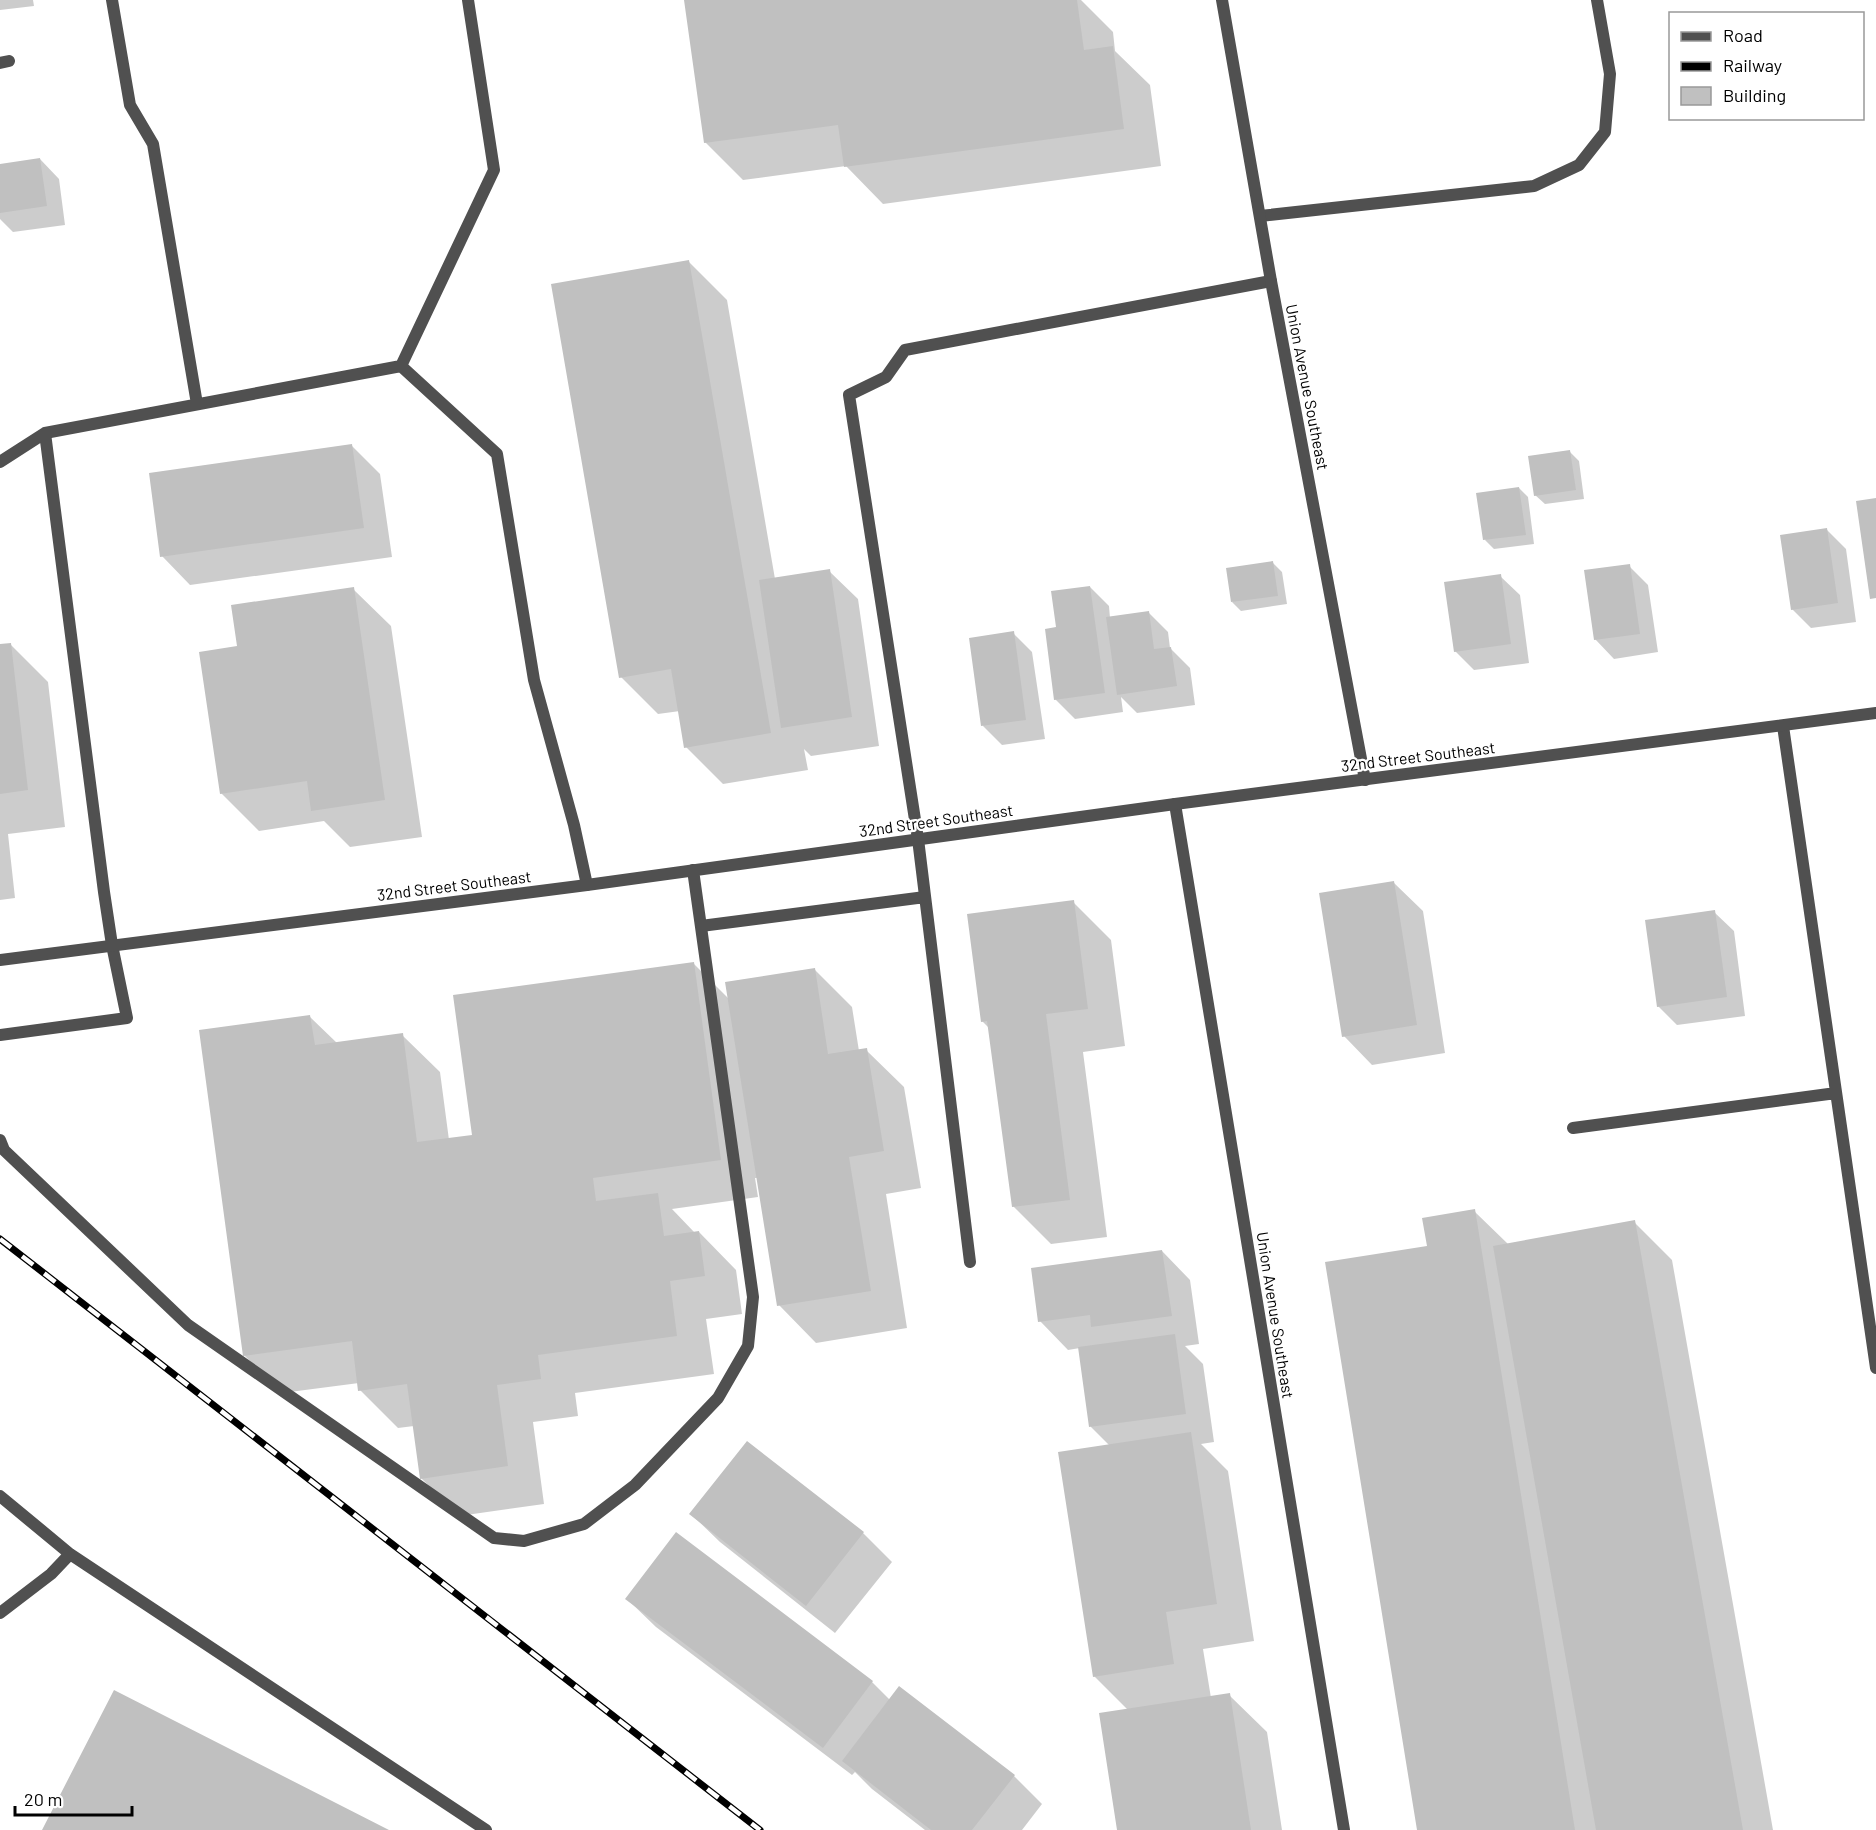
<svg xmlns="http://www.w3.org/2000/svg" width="1876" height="1830" viewBox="0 0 1876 1830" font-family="Barlow,sans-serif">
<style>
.shadow{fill:#0003}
.building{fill:#c0c0c0}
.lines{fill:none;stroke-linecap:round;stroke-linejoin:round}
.service{stroke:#505050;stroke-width:12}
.minor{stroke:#505050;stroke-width:12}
.tertiary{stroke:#505050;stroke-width:12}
.rail-casing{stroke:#000;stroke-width:7}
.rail{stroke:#fff;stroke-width:4.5;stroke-dasharray:14;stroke-linecap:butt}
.labels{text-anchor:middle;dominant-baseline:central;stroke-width:4.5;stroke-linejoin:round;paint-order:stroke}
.street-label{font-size:16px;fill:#000;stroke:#fff}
</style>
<rect width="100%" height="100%" fill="#fff"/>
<path class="shadow" d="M 0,0 L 33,0 L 34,6 L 0,10 Z
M 686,0 L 1081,0 L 1113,32 L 1115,51 L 1150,85 L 1161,166 L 883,204 L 846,166 L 743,180 L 705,142 Z
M 40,159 L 59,179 L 65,225 L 13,232 L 0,219 L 0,165 Z
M 689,262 L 727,300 L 775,579 L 829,571 L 858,599 L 879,746 L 811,756 L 804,749 L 808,770 L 723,784 L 686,747 L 680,711 L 658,714 L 621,677 Z
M 352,446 L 380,474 L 392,557 L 190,585 L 162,556 Z
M 1570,452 L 1579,461 L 1584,499 L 1545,504 L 1535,495 Z
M 1519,488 L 1528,497 L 1534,544 L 1494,549 L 1485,540 Z
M 1827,530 L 1846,549 L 1856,622 L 1811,628 L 1792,609 Z
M 1273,563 L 1282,572 L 1287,604 L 1241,611 L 1232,602 Z
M 1629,566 L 1648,585 L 1658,652 L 1614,659 L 1595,639 Z
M 1500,576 L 1520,595 L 1529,663 L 1474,670 L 1455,651 Z
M 1090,587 L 1109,606 L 1110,618 L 1149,613 L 1168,632 L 1170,648 L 1190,668 L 1195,705 L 1137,713 L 1121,697 L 1123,712 L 1075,719 L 1055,699 L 1058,629 Z
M 353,589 L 391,626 L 422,837 L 350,847 L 324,821 L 259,831 L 221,793 L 239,648 Z
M 1013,633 L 1032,652 L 1045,739 L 1002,745 L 983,726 Z
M 10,644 L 48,682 L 65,827 L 8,834 L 15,898 L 0,900 L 0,645 Z
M 1394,883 L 1423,911 L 1445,1053 L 1372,1065 L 1344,1036 Z
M 1073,902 L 1111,940 L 1125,1046 L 1083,1052 L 1107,1237 L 1051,1244 L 1013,1206 L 990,1029 L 982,1021 Z
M 1714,912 L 1734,931 L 1745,1016 L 1677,1025 L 1658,1006 Z
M 694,964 L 729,999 L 814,969 L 852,1007 L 859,1051 L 866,1050 L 904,1087 L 921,1188 L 886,1194 L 907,1328 L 816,1343 L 779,1305 L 758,1178 L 755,1178 L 758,1197 L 672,1209 L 695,1233 L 699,1232 L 736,1270 L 742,1314 L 706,1319 L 714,1374 L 575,1393 L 578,1416 L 533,1422 L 544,1504 L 459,1516 L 421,1478 L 414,1426 L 398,1428 L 360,1390 L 359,1383 L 282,1393 L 244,1355 L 310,1017 L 337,1043 L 402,1035 L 440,1072 L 449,1140 L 474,1137 Z
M 1474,1211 L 1508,1244 L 1634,1222 L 1672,1260 L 1773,1830 L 1418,1830 L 1429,1247 Z
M 1162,1251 L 1190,1280 L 1199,1344 L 1185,1346 L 1203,1364 L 1214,1442 L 1201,1444 L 1228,1471 L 1254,1641 L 1203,1649 L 1211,1698 L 1229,1695 L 1267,1732 L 1282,1830 L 1119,1830 L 1128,1710 L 1094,1676 L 1110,1446 L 1091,1427 L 1080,1348 L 1068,1350 L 1040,1321 Z
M 747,1443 L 863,1533 L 892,1562 L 835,1633 L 720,1542 L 691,1514 Z
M 627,1599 L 872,1682 L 890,1700 L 1014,1776 L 1042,1804 L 1022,1830 L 925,1830 L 872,1789 L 855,1772 L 852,1775 L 656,1627 Z"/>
<path class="building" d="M 684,0 L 1077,0 L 1084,50 L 1113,46 L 1124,129 L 844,167 L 838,125 L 704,143 Z
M 40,158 L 47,206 L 0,213 L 0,164 Z
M 689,260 L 771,733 L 684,748 L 671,669 L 619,678 L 551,284 Z
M 352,444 L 364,528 L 160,557 L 149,473 Z
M 1570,450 L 1576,490 L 1534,496 L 1528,456 Z
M 1519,487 L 1526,535 L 1483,540 L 1476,493 Z
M 1876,498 L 1876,598 L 1870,599 L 1856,501 Z
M 1827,528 L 1838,603 L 1791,610 L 1780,535 Z
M 1273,561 L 1278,596 L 1231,602 L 1226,568 Z
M 1630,564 L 1640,634 L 1594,640 L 1584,570 Z
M 830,569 L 852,717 L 781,728 L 759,580 Z
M 1501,574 L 1511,644 L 1454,652 L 1444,582 Z
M 1090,586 L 1105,693 L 1054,700 L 1045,629 L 1056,627 L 1051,591 Z
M 354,587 L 385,800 L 311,811 L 307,781 L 220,794 L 199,652 L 237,646 L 231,605 Z
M 1149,611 L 1154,649 L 1171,647 L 1177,686 L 1117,695 L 1106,617 Z
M 1014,631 L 1026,720 L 981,726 L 969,638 Z
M 11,643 L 28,790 L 0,794 L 0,644 Z
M 1394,881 L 1417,1025 L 1342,1037 L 1319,893 Z
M 1074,900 L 1088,1009 L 1046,1014 L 1070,1200 L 1012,1207 L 987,1021 L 981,1022 L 967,914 Z
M 1715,910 L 1727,997 L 1657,1007 L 1645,920 Z
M 694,962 L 721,1160 L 593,1178 L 596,1201 L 658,1193 L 664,1236 L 699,1231 L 705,1276 L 670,1281 L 677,1336 L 538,1355 L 541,1379 L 497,1385 L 508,1466 L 420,1479 L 407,1384 L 358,1391 L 352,1341 L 243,1356 L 199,1030 L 310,1015 L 315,1045 L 403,1033 L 417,1142 L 472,1135 L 453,995 Z
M 815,968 L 828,1054 L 867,1048 L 884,1151 L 849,1157 L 871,1291 L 777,1306 L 725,982 Z
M 1475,1209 L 1575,1830 L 1417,1830 L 1325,1262 L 1427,1246 L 1422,1218 Z
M 1635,1220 L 1743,1830 L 1596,1830 L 1493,1246 Z
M 1162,1250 L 1172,1316 L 1091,1327 L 1090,1315 L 1038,1322 L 1031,1268 Z
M 1175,1334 L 1186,1414 L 1089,1427 L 1078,1347 Z
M 1191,1432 L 1217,1604 L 1166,1612 L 1174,1664 L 1093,1677 L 1058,1452 Z
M 747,1441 L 864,1532 L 806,1606 L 689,1514 Z
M 676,1532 L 873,1681 L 823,1748 L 625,1599 Z
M 899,1686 L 1015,1775 L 972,1830 L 931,1830 L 842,1761 Z
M 114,1690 L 389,1830 L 42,1830 Z
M 1230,1693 L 1251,1830 L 1117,1830 L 1099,1713 Z"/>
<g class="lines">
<path class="service" d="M 112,0 L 130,105 L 153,144 L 197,404
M 1260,216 L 1534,186 L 1579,165 L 1605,132 L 1610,74 L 1597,0
M 401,366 L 494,170 L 468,0
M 0,462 L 45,433 L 401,366 L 497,454 L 534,680 L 574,825 L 587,885
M 1783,726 L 1876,1368
M 701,926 L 925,897
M 0,1035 L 127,1018 L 112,945 L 104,892 L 45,433
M 1573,1128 L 1836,1093
M 0,1140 L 4,1150 L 188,1325 L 494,1538 L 524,1541 L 584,1524 L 635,1485 L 718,1398 L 748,1346 L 753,1297 L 693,870
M 970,1262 L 918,839 L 849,395 L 886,377 L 905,350 L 1271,281
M 0,1496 L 70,1554 L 486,1830
M 0,1613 L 51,1574 L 70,1554"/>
<path class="minor" d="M 1222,0 L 1271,281 L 1365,780
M 0,63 L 9,61
M 1175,804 L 1344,1830"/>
<path class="tertiary" d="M 0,960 L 587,885 L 1175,804 L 1876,713"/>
<defs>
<path id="rail" d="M 0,1239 L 760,1830"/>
</defs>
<use href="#rail" class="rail-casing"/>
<use href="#rail" class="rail"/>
</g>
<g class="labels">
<g class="street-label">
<text transform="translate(1308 387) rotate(79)">Union Avenue Southeast</text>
<text transform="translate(1418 756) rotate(-7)">32nd Street Southeast</text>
<text transform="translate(936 820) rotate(-8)">32nd Street Southeast</text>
<text transform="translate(454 885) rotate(-7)">32nd Street Southeast</text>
<text transform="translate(1276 1315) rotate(81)">Union Avenue Southeast</text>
</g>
</g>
<rect x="1669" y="12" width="195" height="108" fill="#ffffff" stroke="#999999" stroke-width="1.5"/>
<rect x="1681" y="32" width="30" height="9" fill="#505050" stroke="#999999" stroke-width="1.5"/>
<text x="1723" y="42" font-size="18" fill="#000000">Road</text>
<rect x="1681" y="62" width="30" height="9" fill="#000000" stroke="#999999" stroke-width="1.5"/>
<text x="1723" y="72" font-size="18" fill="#000000">Railway</text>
<rect x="1681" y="87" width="30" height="18" fill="#c0c0c0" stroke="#999999" stroke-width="1.5"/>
<text x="1723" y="102" font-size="18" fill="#000000">Building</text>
<path d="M15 1806v9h117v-9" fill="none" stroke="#000000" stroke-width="3"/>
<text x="24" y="1806" font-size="18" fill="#000000" stroke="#ffffff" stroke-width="4.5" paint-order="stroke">20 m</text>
</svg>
